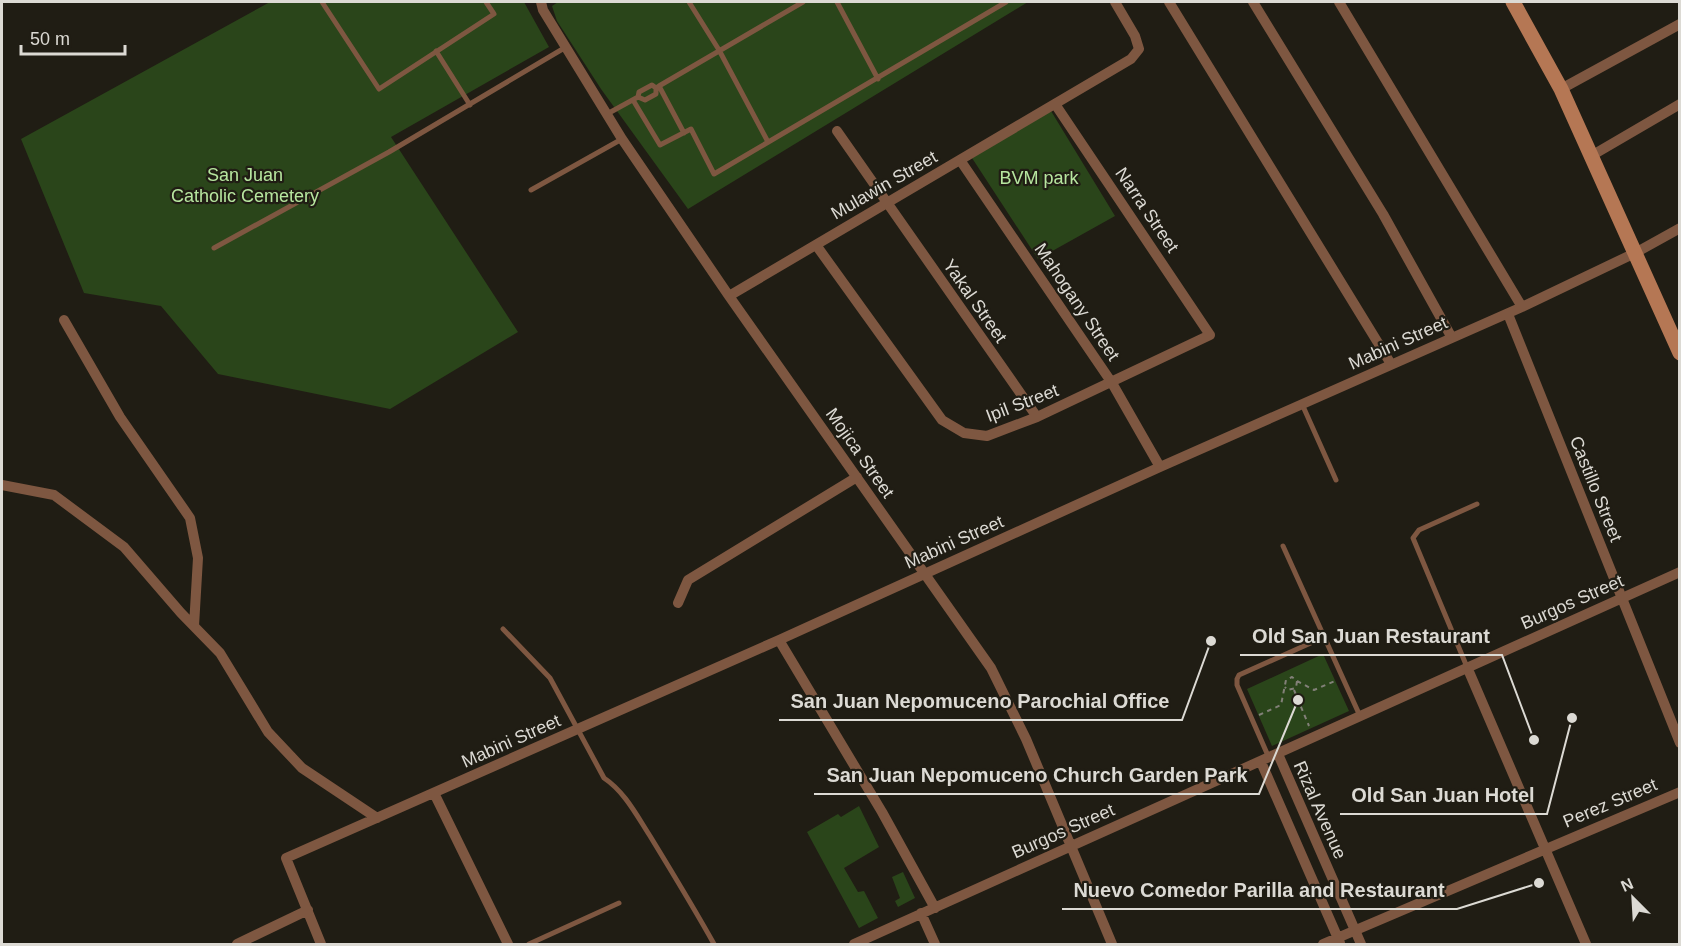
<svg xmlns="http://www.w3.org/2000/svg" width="1681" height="946" viewBox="0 0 1681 946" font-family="Helvetica,sans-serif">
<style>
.green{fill:#2a451a}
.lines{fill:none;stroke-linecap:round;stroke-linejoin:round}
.path{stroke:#828078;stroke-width:2;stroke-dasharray:4.5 4.5;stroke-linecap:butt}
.lane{stroke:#7e5741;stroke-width:5}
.street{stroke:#7e5741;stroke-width:10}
.secondary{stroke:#b57754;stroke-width:15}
.labels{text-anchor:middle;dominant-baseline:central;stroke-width:4.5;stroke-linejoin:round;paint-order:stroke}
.park-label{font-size:18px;fill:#b7e69f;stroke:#201d14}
.street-label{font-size:18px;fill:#dcdad4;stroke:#201d14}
.leader{fill:none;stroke:#dcdad4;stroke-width:2}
.callout-dot{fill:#dcdad4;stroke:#201d14;stroke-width:2}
.callout-label{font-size:20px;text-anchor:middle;font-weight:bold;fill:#dcdad4;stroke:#201d14;stroke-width:4.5;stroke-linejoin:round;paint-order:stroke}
</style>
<rect width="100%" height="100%" fill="#201d14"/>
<path class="green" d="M 270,2 L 524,2 L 549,47 L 391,137 L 518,332 L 390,409 L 218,374 L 161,306 L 84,293 L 21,139 Z
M 558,2 L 1028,2 L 688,209 L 601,89 L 557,21 L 552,6 Z
M 1051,111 L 1115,216 L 1038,259 L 972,158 Z
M 1323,654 L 1349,711 L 1272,746 L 1247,689 Z
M 859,806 L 879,847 L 844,868 L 858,892 L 864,891 L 878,918 L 859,928 L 807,832 L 838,814 L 841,817 Z
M 903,872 L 915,898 L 898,907 L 895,901 L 900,898 L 892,877 Z"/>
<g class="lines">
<path class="path" d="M 1297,681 L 1314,690 L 1335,681
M 1294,690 L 1309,726
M 1259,715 L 1281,705 L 1286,680 L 1292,677 L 1297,681 L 1296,688 L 1287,690 L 1285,687"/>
<path class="lane" d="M 322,2 L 379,89 L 494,14 L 486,2
M 689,2 L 719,50 L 768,142
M 837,2 L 878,79
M 436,51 L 470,105
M 659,86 L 684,133
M 638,97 L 645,100 L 656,94 L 656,88 L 659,86 L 803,2
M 633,100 L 660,145 L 691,129 L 714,174 L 1006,2
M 607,114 L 638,97 L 639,92 L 652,85 L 656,88
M 531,190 L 622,139
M 214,248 L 389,152 L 566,47
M 1302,404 L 1336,480
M 1283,546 L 1360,716
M 503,629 L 550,678 L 604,778 C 625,792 637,816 650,836 C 672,872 694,908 714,944
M 1467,667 L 1413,538 L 1419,530 L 1477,504
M 1269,758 L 1237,685 L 1237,679 L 1239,675 L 1324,637
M 529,944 L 619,903"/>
<path class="street" d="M 541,2 L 543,10 L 622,139 L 729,296 L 991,668 L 1026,739 L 1112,944
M 1169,2 L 1391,364
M 1253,2 L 1383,214 L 1452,338
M 1339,2 L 1522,307
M 1561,89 L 1680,24
M 837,131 L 1037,417
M 1591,156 L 1680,104
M 960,160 L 1112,383 L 1160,467
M 816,245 L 942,420 L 964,433 L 987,436 L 1037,417 L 1210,335 L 1055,104
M 729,296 L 1131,59 L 1139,49 L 1135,36 L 1115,2
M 1508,314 L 1680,743
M 64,320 L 120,417 L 190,518 L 198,558 L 194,626
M 2,485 L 54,495 L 124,547 L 181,613 L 220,653 L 268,732 L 302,768 L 377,818
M 678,603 L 688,580 L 857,477
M 779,640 L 882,812 L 935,908
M 1467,667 L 1586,944
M 1278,754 L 1361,944
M 1261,762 L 1340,943
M 434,793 L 508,944
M 921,913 L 935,944
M 237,944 L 308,910
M 321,944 L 286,858 L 779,640 L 1160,467 L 1522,307 L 1635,253 L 1680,228
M 854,944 L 1680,572
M 1323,944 L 1680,792"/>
<path class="secondary" d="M 1513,2 L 1561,89 L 1680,353"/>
</g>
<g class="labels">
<g class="park-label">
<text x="245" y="175">San Juan<tspan x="245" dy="21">Catholic Cemetery</tspan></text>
<text x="1039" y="178">BVM park</text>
</g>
<g class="street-label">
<text transform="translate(884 185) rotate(-30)">Mulawin Street</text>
<text transform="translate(1147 210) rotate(56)">Narra Street</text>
<text transform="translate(975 301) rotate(55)">Yakal Street</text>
<text transform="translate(1077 302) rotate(56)">Mahogany Street</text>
<text transform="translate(1398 343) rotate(-24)">Mabini Street</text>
<text transform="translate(1022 403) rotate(-21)">Ipil Street</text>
<text transform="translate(860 453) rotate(55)">Mojica Street</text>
<text transform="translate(1596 489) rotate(68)">Castillo Street</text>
<text transform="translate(954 542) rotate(-24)">Mabini Street</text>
<text transform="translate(1572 602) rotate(-24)">Burgos Street</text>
<text transform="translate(511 741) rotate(-24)">Mabini Street</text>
<text transform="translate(1610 803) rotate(-23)">Perez Street</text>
<text transform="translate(1320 810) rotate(66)">Rizal Avenue</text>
<text transform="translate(1063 831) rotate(-24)">Burgos Street</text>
</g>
</g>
<path class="leader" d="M1534 740L1502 655H1240M1211 641L1182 720H779M1298 700L1259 794H814M1572 718L1547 814H1340M1539 883L1457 909H1062"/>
<g class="callout-dot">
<circle cx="1534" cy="740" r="6"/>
<circle cx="1211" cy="641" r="6"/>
<circle cx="1298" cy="700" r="6"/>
<circle cx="1572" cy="718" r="6"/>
<circle cx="1539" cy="883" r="6"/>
</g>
<g class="callout-label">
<text x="1371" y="643">Old San Juan Restaurant</text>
<text x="980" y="708">San Juan Nepomuceno Parochial Office</text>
<text x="1037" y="782">San Juan Nepomuceno Church Garden Park</text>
<text x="1443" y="802">Old San Juan Hotel</text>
<text x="1259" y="897">Nuevo Comedor Parilla and Restaurant</text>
</g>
<rect width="1681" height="946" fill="none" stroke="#dcdad4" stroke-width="6"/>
<g transform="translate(1633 898) rotate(336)" stroke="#201d14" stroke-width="4.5" paint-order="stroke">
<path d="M0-4.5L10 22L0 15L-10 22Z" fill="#dcdad4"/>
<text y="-9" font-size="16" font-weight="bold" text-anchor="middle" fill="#dcdad4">N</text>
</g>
<path d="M21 45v9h104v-9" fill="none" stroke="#dcdad4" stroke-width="3"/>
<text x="30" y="45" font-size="18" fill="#dcdad4" stroke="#201d14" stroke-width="4.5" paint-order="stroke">50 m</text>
</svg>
